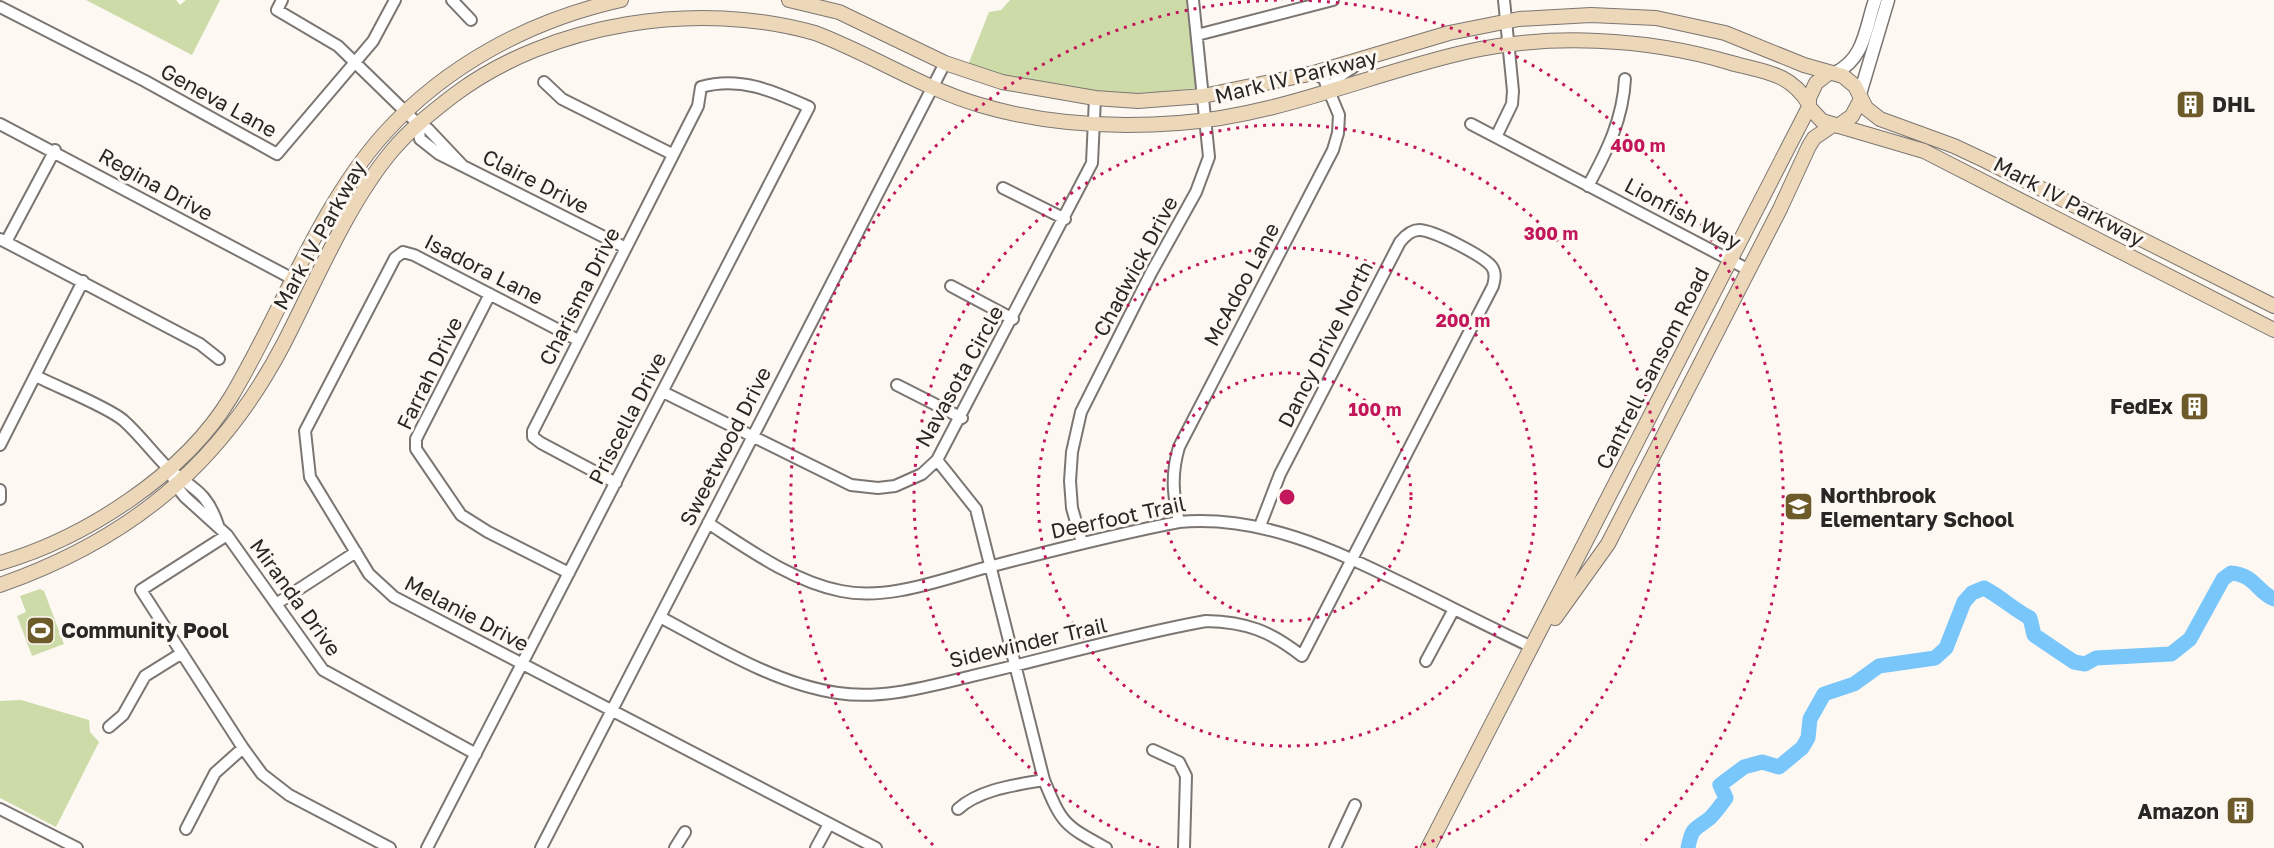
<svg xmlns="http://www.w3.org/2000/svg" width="2274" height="848" viewBox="0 0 2274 848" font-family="'Golos Text',sans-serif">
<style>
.green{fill:#cddba8}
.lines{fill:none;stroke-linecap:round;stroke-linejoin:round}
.river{stroke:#78c6fa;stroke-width:15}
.minor-casing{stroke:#7c7672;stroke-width:14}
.tertiary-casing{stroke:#7c7672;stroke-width:15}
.secondary-casing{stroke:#7c7672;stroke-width:16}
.minor{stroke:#fff;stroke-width:10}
.tertiary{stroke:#fff;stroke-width:12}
.secondary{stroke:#ecd7b9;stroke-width:14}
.ring{fill:none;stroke:#c2185b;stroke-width:3;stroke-dasharray:3 6}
.labels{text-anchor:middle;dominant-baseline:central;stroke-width:6;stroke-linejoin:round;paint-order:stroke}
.street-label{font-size:21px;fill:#292725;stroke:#fef8f3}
.poi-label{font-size:21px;font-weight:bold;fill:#292725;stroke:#fef8f3;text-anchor:start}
.centre{fill:#c2185b;stroke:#fef8f3;stroke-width:3}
.ring-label{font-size:18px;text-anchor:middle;font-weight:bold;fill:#c2185b;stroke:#fef8f3;stroke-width:6;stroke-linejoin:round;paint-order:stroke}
</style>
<rect width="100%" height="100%" fill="#fef8f3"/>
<path class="green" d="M 86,0 L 176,0 L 180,5 L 186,0 L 220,0 L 192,55 Z
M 1010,0 L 1186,0 L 1196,88 C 1176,90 1156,93 1136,93 C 1079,95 1022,81 968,65 L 989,12 L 1001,10 Z
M 40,589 L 44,591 L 64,644 L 32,656 L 17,616 L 26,612 L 20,596 Z
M 21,700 L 89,720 L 90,732 L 99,742 L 56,827 L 0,798 L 0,701 Z"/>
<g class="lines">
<path class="river" d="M 1688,848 C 1692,826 1695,830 1710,818 C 1716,812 1721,805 1726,798 L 1720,785 L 1744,767 L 1762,762 L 1779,767 L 1802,748 L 1808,738 L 1810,719 L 1824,694 L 1854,684 L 1879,666 L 1935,658 L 1946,648 L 1964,602 L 1972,593 L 1984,588 C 2001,597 2013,609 2030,618 L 2034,635 L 2074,662 L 2085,664 L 2096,658 L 2171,654 L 2190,639 L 2223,579 L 2231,573 C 2255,575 2256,591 2274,599"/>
<defs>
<path id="minor" d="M 282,0 L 277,10 L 338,46 L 418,124 L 428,129 L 463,166
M 452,0 L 471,20
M 0,7 L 145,81 L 277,154 L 373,41 L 395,0
M 1197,35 L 1333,0
M 544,82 L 562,99 L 672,154
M 1327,91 L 1339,77 L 1362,61
M 0,124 L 293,279
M 418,124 L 420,139 L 439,154 L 624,247
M 1471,124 L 1749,270
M 1496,137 L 1512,104 L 1513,91 L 1504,0
M 1588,186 C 1607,151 1623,119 1625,79
M 1003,188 L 1065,219
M 0,239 L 200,344 L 219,359
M 6,242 L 55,150
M 951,286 L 1013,319
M 490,294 L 420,431 L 416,439 L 416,449 L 461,515 L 488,532 L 569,573
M 578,340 L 414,255 L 403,252 L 395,258 L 305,431 L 310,477 L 369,574 L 394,597 L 876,848
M 36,376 C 57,387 106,406 123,420 C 139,434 152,452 167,467 C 191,489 206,489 218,525
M 897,385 L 962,418
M 663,392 L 851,485 L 878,488 L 895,486 L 922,474 L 937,460 L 1092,163 L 1095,98
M 0,445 L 83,281
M 937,460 L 976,509 L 1044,780 C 1062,824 1064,825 1106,848
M 169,468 L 176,486 L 185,497 L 227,535 L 323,670 L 476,754
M 0,490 L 0,499
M 1179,522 C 1173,495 1171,474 1179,447 L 1333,150 L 1338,133 L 1339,115 L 1324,79 L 1314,73
M 708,523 C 748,549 792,581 841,591 C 888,601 943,579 988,567 C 1051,551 1115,534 1179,522 C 1261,515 1332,549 1404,584 C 1447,605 1489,627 1532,647
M 227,535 L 141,590 L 243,748 L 262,774 L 289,795 L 390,848
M 1082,543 L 1072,508 L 1070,481 L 1072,452 L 1081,412 L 1151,273 L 1196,192 L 1209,157 L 1193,0
M 276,604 L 356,552
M 660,617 C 715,646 775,684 838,693 C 882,700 930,686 972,676 C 1050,658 1128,635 1206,621 C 1247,622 1270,631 1302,656 L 1493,286 C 1495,279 1496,273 1492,267 C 1484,256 1433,230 1419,230 C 1411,230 1405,236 1400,242 L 1280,474 L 1260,526
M 1426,661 L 1454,609
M 109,727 L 123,715 L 145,676 L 182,653
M 1153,750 L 1179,762 L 1186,776 L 1184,848
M 0,809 L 77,848
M 958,809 C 980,789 1016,785 1044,780
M 186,829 L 215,773 L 243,748
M 427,848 L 809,107 C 773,91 740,76 701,87 L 698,106 L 533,431 L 533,437 L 541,443 L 616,483
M 541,848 L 945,63
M 675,848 L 685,832
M 816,848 L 829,824
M 1335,848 L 1355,805"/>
<path id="tertiary" d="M 1835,73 C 1865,58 1865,29 1875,0
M 1860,94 L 1888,0"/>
<path id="secondary" d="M 789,0 L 839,12 L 945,63 L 1002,82 L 1095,98 L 1138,101 L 1203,96 L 1314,73 L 1449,33 L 1519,19 L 1591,15 L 1656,18 L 1725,33 L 1804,65 L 1843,76 L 1855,86 L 1866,108 L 1880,119 L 1954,146 L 1986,161 L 2274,306
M 1829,73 L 1816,83 L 1809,98 L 1809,107 L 1822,121 L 1924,151 L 2274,330
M 1838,126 L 1852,116 L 1861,99
M 0,563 C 85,538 184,475 231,397 C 282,312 317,209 384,134 C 446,65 531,20 621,0
M 0,585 C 128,540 219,467 283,345 C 315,283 347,205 391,152 C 409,130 432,112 454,95 C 551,22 699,0 815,33 C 871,54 922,88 980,105 C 1043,124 1113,128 1179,123 C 1278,116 1369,74 1466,52 C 1549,33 1646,38 1728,62 C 1762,72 1789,71 1809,104
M 1555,618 L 1608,544 L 1780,209 L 1809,146 L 1814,138 L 1833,125
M 1428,848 L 1809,107"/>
</defs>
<use href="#minor" class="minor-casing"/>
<use href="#tertiary" class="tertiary-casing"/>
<use href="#secondary" class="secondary-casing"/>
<use href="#minor" class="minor"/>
<use href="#tertiary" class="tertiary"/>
<use href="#secondary" class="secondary"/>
</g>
<g class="ring">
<circle cx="1287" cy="497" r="124"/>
<circle cx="1287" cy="497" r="249"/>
<path d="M1159 848A373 373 0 1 1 1415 848"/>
<path d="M933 845A497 497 0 0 1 1283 0M1291 0A497 497 0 0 1 1641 845"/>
</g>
<defs>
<symbol id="building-square" viewBox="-11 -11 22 22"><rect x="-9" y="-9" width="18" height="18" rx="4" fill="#6e5b2a" stroke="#fef8f3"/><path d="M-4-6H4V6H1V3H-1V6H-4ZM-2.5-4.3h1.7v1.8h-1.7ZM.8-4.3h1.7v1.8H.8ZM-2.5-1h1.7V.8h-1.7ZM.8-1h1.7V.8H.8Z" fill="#fff"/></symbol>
<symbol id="school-square" viewBox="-11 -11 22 22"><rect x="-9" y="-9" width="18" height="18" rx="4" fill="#6e5b2a" stroke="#fef8f3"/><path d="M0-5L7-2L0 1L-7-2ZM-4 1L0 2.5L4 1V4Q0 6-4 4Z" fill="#fff"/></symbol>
<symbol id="stadium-square" viewBox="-11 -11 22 22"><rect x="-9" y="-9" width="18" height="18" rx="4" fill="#6e5b2a" stroke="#fef8f3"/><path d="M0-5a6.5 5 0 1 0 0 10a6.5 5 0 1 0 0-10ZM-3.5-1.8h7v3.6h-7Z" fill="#fff"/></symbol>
</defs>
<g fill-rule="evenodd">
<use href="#building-square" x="2174" y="88" width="33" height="33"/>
<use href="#building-square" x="2178" y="390" width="33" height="33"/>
<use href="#school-square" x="1782" y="490" width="33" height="33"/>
<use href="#stadium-square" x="24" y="614" width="33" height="33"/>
<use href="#building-square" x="2224" y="794" width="33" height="33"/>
</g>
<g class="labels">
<g class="street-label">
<text transform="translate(1296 76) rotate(-14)">Mark IV Parkway</text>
<text transform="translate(219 100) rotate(29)">Geneva Lane</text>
<text transform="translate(536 181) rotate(27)">Claire Drive</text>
<text transform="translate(156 184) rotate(29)">Regina Drive</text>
<text transform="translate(2069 201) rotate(28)">Mark IV Parkway</text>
<text transform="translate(1683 213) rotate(28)">Lionfish Way</text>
<text transform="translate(319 235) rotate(-61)">Mark IV Parkway</text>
<text transform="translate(1135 266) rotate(-62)">Chadwick Drive</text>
<text transform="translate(484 269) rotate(27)">Isadora Lane</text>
<text transform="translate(1241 284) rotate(-62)">McAdoo Lane</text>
<text transform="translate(579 296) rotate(-63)">Charisma Drive</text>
<text transform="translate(1325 344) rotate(-63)">Dancy Drive North</text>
<text transform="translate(1652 368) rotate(-63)">Cantrell Sansom Road</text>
<text transform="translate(429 373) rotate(-64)">Farrah Drive</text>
<text transform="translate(959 376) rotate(-61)">Navasota Circle</text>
<text transform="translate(627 418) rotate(-63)">Priscella Drive</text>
<text transform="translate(725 446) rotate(-63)">Sweetwood Drive</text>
<text transform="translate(1118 517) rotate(-12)">Deerfoot Trail</text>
<text transform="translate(296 597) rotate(54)">Miranda Drive</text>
<text transform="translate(467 613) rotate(28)">Melanie Drive</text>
<text transform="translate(1028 642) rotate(-13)">Sidewinder Trail</text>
</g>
<g class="poi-label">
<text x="2212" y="104">DHL</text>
<text x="2173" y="406" text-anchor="end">FedEx</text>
<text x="1820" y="495">Northbrook<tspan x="1820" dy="24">Elementary School</tspan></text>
<text x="61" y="630">Community Pool</text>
<text x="2219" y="811" text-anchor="end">Amazon</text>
</g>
</g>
<circle cx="1287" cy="497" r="9" class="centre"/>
<g class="ring-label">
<text x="1638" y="152">400 m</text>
<text x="1551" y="240">300 m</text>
<text x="1463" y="327">200 m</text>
<text x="1375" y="416">100 m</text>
</g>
</svg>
